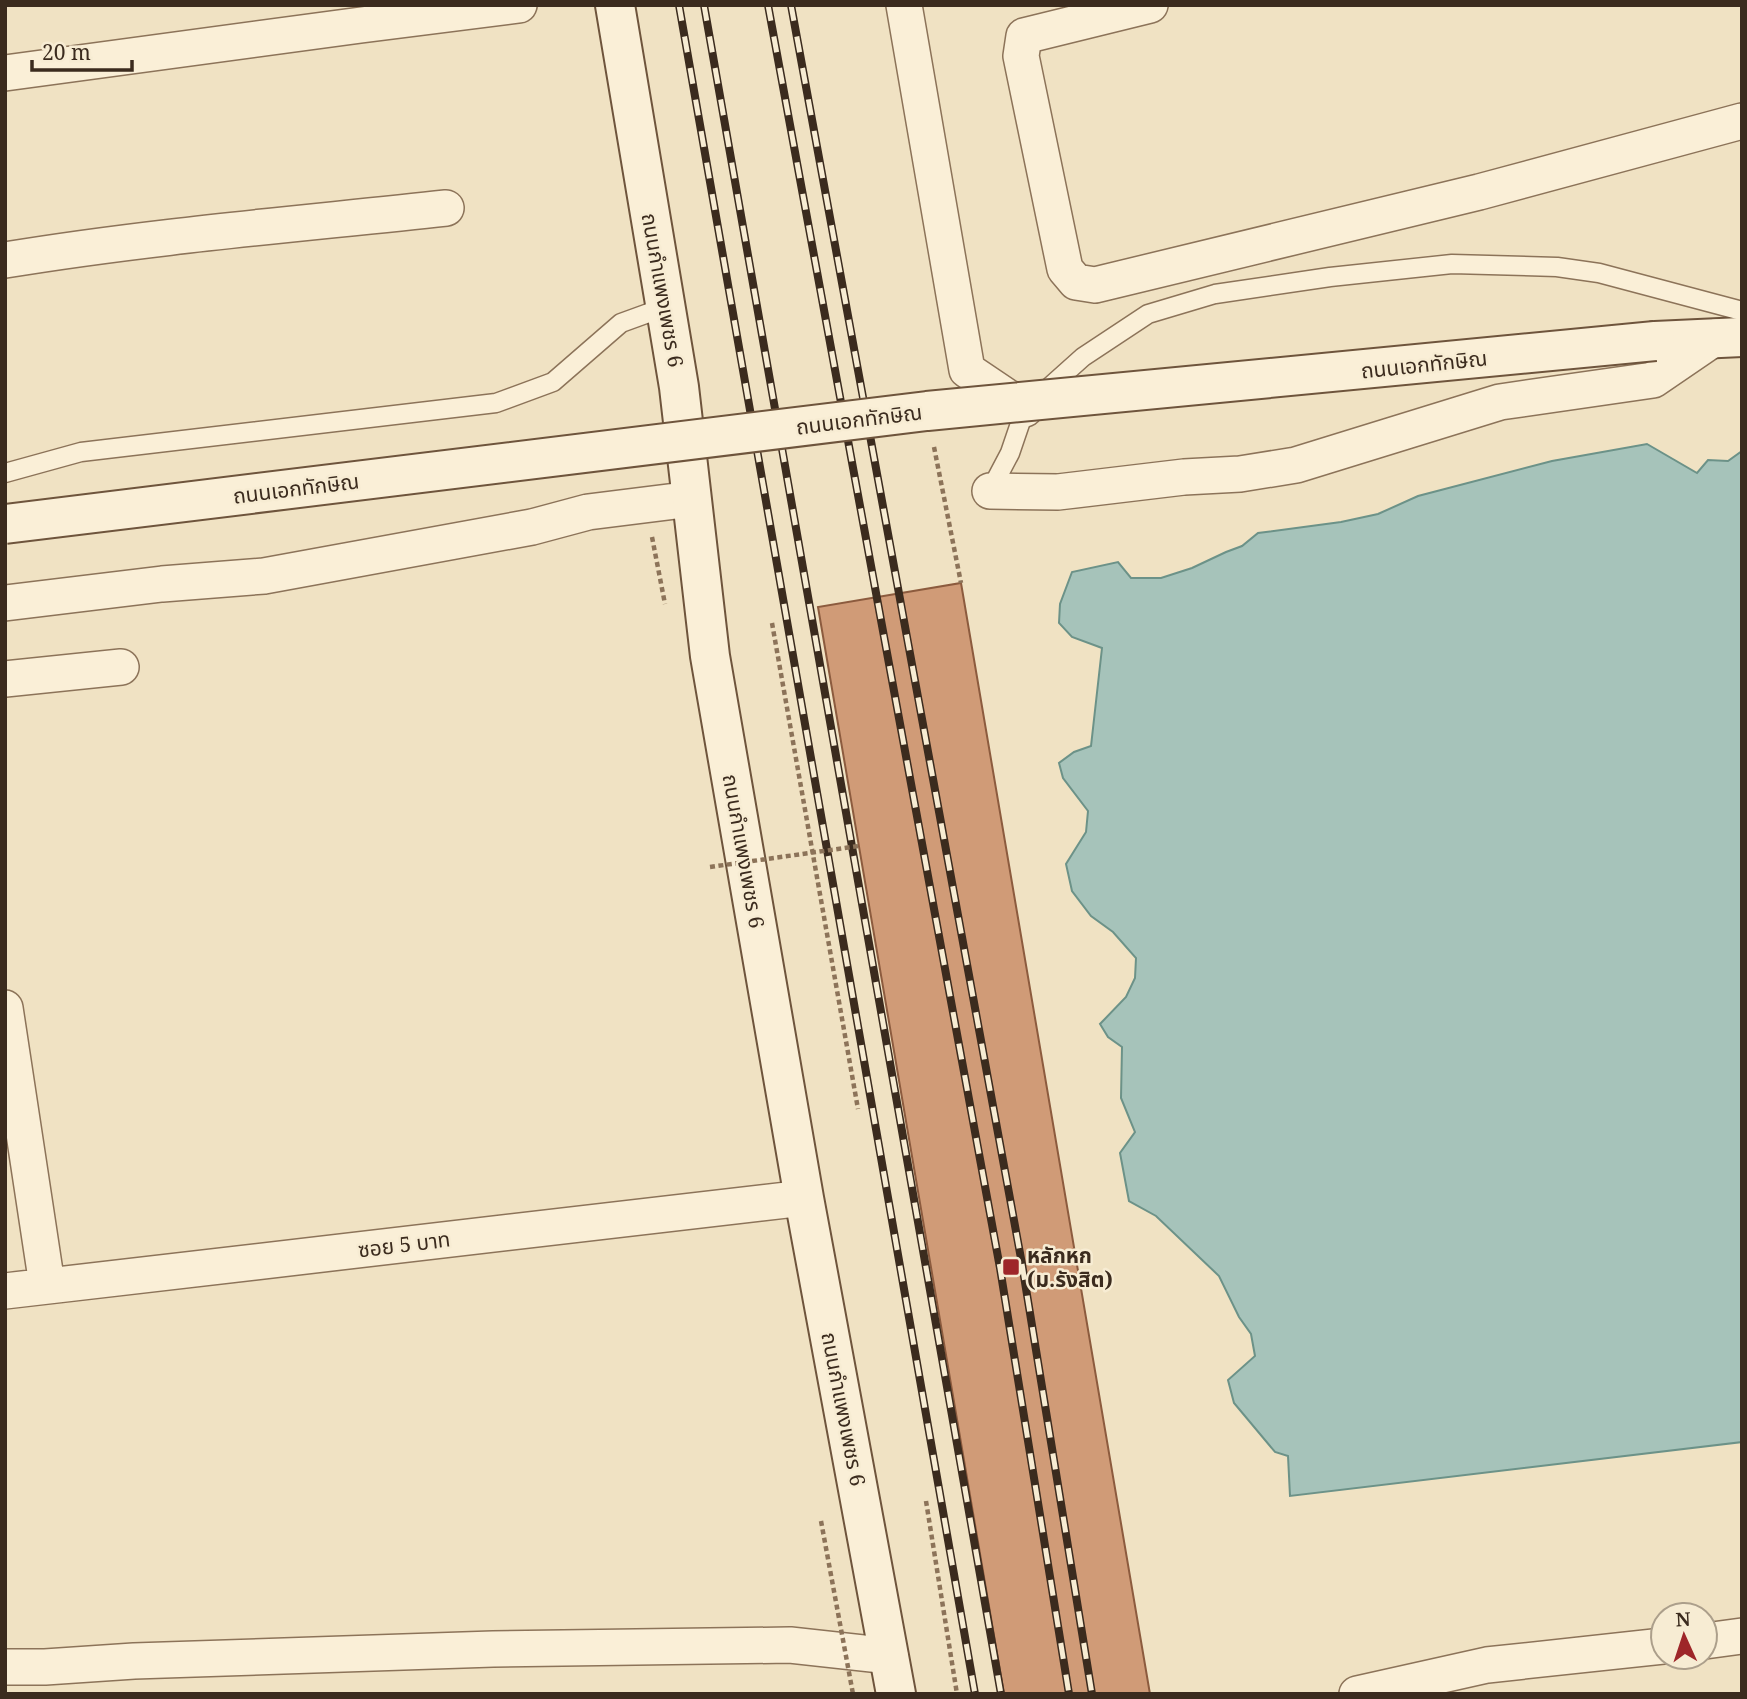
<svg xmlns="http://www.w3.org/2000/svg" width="1747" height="1699" viewBox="0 0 1747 1699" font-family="'Noto Serif','Noto Sans Thai',serif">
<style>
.water{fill:#a6c3ba;stroke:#6c9288;stroke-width:2}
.building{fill:#d09b77;stroke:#8c5b3e;stroke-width:2}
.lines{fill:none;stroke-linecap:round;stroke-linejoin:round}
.lane-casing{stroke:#8c7359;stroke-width:21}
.street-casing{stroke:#8c7359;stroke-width:38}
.secondary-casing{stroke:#6e543c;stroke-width:42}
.path{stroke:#8c7359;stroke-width:4.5;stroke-dasharray:5 3.5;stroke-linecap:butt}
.lane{stroke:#faefd7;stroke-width:18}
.street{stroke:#faefd7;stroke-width:35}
.secondary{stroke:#faefd7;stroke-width:38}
.rail-casing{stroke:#3b2b1e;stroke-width:8}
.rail{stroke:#f7ecd3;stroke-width:5;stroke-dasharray:16;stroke-linecap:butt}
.secondary-bridge-casing{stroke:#6e543c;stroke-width:42;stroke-linecap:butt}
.path-bridge{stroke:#8c7359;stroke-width:4.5;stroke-dasharray:5 3.5;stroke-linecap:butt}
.secondary-bridge{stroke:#faefd7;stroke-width:38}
.poi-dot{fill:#9e2629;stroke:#f7ecd3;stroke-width:2.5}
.labels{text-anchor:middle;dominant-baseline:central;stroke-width:5;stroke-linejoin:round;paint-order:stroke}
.street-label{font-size:21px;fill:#3b2b1e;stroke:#f7ecd3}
.poi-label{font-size:21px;font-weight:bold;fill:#3b2b1e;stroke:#f7ecd3;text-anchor:start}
</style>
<rect width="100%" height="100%" fill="#f0e2c3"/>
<path class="water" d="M 1647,444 L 1697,473 L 1708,460 L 1728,461 L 1742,451 L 1742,1442 L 1290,1496 L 1288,1456 L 1275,1452 L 1234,1403 L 1228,1380 L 1255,1356 L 1251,1334 L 1239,1317 L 1219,1276 L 1156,1216 L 1129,1201 L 1120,1153 L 1135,1132 L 1121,1098 L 1122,1047 L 1108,1037 L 1100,1024 L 1126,997 L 1135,978 L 1136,958 L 1113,932 L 1091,916 L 1072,891 L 1066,864 L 1086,832 L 1088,811 L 1063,778 L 1059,763 L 1074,752 L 1091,746 L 1102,648 L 1072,637 L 1059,623 L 1060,604 L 1072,572 L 1118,562 L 1131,578 L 1161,578 L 1192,568 L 1226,552 L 1242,546 L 1258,533 L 1341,522 L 1378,514 L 1418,496 L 1552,461 Z"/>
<path class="building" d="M 961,583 L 1150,1694 L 1004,1694 L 818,607 Z"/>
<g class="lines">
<defs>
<path id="lane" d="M 5,473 L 81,452 L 496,403 L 553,382 L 621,323 L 665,307
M 990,491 L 1010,453 L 1025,409 L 1083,357 L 1148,314 L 1215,294 L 1330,277 L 1452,264 L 1557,267 L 1599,273 L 1742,311"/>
<path id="street" d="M 904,5 L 967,370 L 1025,409
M 1150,5 L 1024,36 L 1021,56 L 1065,269 L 1076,282 L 1095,285 L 1479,192 L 1742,121
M 5,73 L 361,25 L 519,5
M 5,260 C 151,236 299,224 446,208
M 990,491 L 1058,492 L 1184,477 L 1240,474 L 1296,465 L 1500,402 L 1653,380 L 1716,337
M 5,603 L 162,584 L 264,576 L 532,527 L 588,512 L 692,499
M 5,679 L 121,667
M 5,1008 L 47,1285
M 5,1291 L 804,1198
M 1705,1641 L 1742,1636
M 5,1667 L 45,1667 L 134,1661 L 493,1649 L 790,1645 L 890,1656
M 1357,1694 L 1487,1665 L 1663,1646"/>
<path id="secondary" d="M 615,5 L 679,387 L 710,656 L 804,1198 L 896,1694
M 1655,341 L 1742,337"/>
</defs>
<use href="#lane" class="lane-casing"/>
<use href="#street" class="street-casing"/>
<use href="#secondary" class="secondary-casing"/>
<path class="path" d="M 934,447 L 961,583
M 652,537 L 665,604
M 772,623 L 858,1109
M 926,1501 L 957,1694"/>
<use href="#lane" class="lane"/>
<use href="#street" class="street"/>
<use href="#secondary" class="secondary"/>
<defs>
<path id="rail" d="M 679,5 L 975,1694
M 704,5 L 1001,1694
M 768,5 L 1000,1268 L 1069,1694
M 791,5 L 1022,1264 L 1092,1694"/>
</defs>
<use href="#rail" class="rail-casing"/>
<use href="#rail" class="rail"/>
<defs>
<path id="secondary-bridge" d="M 5,524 L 927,411 L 1655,341"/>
</defs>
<use href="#secondary-bridge" class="secondary-bridge-casing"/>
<path class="path-bridge" d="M 710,867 L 859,846
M 821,1521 L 853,1694"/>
<use href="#secondary-bridge" class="secondary-bridge"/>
</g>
<rect class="poi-dot" x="1002" y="1258" width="18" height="18" rx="3.5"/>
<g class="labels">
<g class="street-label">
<text transform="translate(663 290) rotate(80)">ถนนกำแพงเพชร 6</text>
<text transform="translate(1424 364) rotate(-6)">ถนนเอกทักษิณ</text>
<text transform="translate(859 419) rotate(-7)">ถนนเอกทักษิณ</text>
<text transform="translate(296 488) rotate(-7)">ถนนเอกทักษิณ</text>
<text transform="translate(744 851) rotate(80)">ถนนกำแพงเพชร 6</text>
<text transform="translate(404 1244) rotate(-7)">ซอย 5 บาท</text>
<text transform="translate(844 1409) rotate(79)">ถนนกำแพงเพชร 6</text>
</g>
<g class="poi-label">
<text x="1027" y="1255">หลักหก<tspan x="1027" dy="24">(ม.รังสิต)</tspan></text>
</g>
</g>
<rect width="1747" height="1699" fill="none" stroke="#3b2b1e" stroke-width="14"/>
<g transform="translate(1684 1636) rotate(357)"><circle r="33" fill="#f7ecd3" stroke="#ac9f8b" stroke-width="2"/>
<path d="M0-5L12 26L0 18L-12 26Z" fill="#9e2629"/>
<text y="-10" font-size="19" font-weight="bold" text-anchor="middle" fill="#3b2b1e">N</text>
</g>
<path d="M32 60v10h100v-10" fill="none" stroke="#3b2b1e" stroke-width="3.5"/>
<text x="42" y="60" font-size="21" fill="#3b2b1e" stroke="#f7ecd3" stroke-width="5" paint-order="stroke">20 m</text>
</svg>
